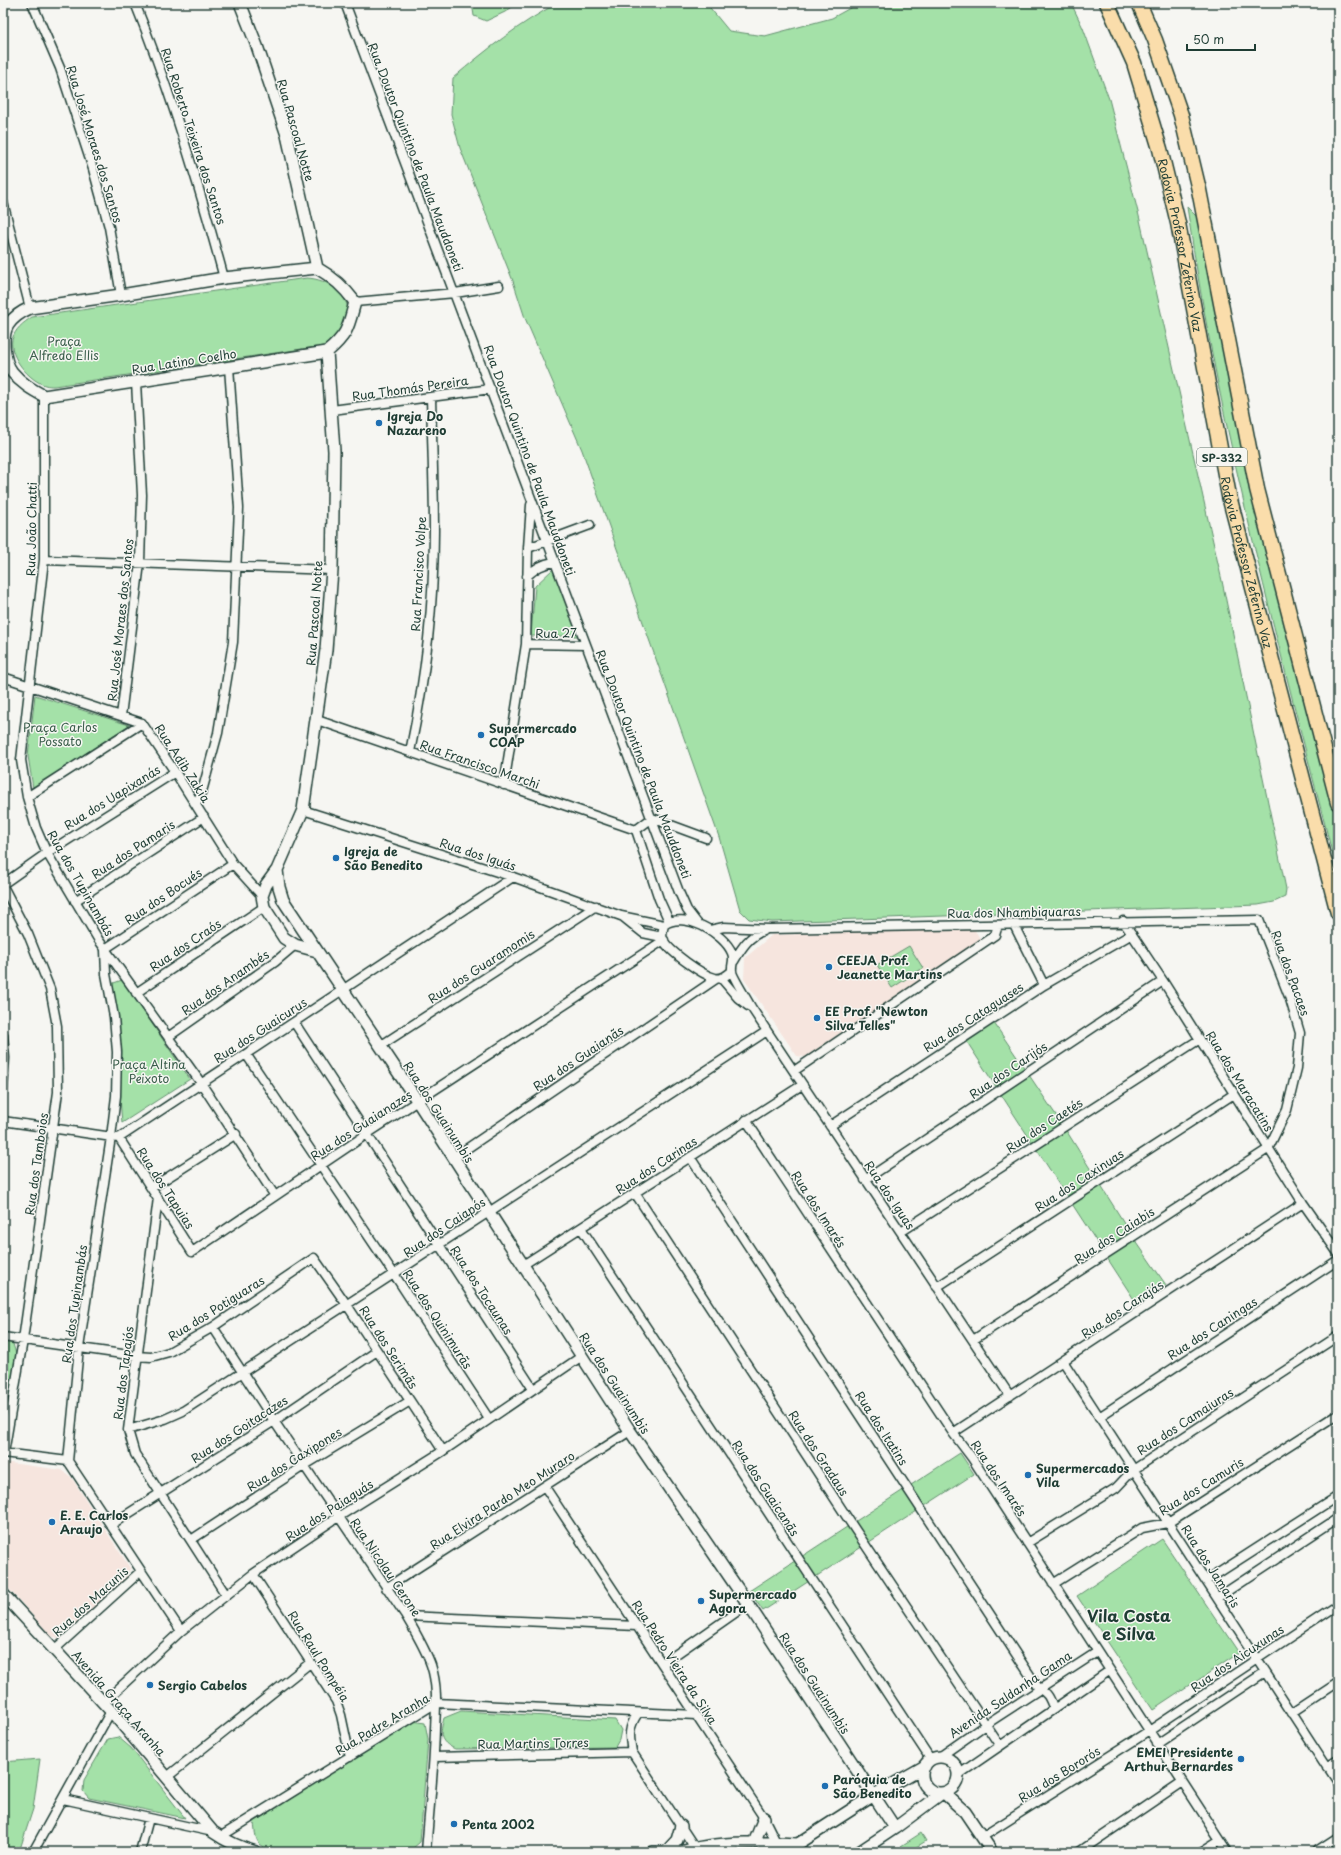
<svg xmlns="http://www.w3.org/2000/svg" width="1341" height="1855" viewBox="0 0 1341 1855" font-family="'Playpen Sans',sans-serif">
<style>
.built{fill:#f6e5de}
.green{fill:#a4e1a8;stroke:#628f6e}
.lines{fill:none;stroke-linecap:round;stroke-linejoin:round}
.street-casing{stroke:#1f3d34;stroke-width:11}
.secondary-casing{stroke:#1f3d34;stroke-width:14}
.highway-casing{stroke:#1f3d34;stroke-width:17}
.street{stroke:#f6f6f2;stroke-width:8}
.secondary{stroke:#f6f6f2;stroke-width:11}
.highway{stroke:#faddab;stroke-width:14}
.poi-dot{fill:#1f6fb2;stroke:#f6f6f2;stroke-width:1.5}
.labels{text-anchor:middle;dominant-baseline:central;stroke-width:3;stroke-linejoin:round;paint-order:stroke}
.shield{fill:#f6f6f2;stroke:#60746d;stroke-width:1}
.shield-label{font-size:11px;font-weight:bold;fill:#1f3d34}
.street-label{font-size:12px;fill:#1f3d34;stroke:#f6f6f2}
.park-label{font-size:12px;fill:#3a5e4b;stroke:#f6f6f2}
.poi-label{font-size:12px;font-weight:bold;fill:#1f3d34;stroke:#f6f6f2;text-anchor:start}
.district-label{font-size:16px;font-weight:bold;fill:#1f3d34;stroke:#f6f6f2}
</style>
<rect width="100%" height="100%" fill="#f6f6f2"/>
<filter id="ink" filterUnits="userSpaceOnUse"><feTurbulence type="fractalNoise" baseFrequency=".025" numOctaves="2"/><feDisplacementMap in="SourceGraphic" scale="8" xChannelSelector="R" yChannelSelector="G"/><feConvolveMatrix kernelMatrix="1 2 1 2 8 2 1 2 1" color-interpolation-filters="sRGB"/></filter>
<g filter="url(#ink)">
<path class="built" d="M 974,929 L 981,940 L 805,1057 L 797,1056 L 744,979 L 745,958 L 772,935 Z
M 3,1462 L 62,1470 L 71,1477 L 130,1568 L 127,1577 L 65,1635 L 58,1638 L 51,1636 L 3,1582 Z"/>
<path class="green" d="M 472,3 L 518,3 L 505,12 L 486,21 L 474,16 Z
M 558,3 L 706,3 L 729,31 L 765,36 L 832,18 L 859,3 L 1071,3 L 1083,28 L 1109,99 L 1140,220 L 1222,581 L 1286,889 L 1285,897 L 1274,902 L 1258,905 L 772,922 L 749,919 L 740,910 L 719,837 L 582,450 L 525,318 L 513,281 L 460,148 L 451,114 L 453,78 C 486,50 520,23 558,3 Z
M 1187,207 L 1201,221 L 1220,332 L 1246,463 L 1338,825 L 1338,875 C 1281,654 1220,434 1187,207 Z
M 307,278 C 328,279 351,294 348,318 C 347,323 337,337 333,341 C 330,343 325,345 322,346 L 54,386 C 51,386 48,386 45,385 C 30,381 9,357 12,340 C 15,329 23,323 32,317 Z
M 553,569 L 578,636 L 531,636 L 535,586 Z
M 35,695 L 129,725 L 33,788 L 28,756 Z
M 909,946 L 923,968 L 892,988 L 877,965 Z
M 122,980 L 190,1079 L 122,1123 L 111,984 Z
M 994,1023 L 1064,1127 L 1133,1237 L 1166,1285 L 1137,1304 L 967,1042 Z
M 3,1340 L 13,1344 L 17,1357 L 3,1437 Z
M 960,1453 L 974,1474 L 763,1611 L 749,1591 Z
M 1162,1539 L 1239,1653 L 1153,1710 L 1077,1596 Z
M 461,1711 L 615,1720 L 621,1730 L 619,1740 L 615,1747 L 455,1749 C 438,1741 440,1734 444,1718 Z
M 413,1721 L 425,1723 L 428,1739 L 420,1842 L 412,1849 L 395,1852 L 281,1852 C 258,1846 256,1846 254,1822 Z
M 118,1737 L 131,1748 L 185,1818 L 89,1798 L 83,1791 L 84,1780 L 108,1739 Z
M 40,1759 L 33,1809 L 19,1852 L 3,1852 L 3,1762 Z
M 921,1833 L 926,1841 L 908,1852 L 905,1852 L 901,1846 Z"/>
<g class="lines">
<defs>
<path id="street" d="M 32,3 L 60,68 L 93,169 L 109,227 L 121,295
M 135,3 C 171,92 199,185 224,278
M 345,3 L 679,892 L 687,910 L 697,923
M 3,202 L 30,308
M 355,302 L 455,293 L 499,286
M 44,396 L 44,560 L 21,760 L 27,797 L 36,828 L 47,853 L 98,939 L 201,1083 L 275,1196
M 332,410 L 491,389
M 528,548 L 590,525
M 44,560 L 332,570
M 527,576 C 536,568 542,564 554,562
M 526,644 L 586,645
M 3,677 L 142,723 L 175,772 L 233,864 L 262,896
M 121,716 L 140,563 L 142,495 L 136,382
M 317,720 L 636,830 L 652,818
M 410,752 C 425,680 434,605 434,531 C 434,486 432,442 431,397
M 504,785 L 526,644 L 528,548 L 531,505
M 27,797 L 142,723
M 196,805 L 203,788 L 218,733 L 233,642 L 239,508 L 229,367
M 303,810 L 513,877 L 621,916 L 664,925
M 652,818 L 706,838
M 636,830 L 659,899 L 669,921
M 3,884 L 47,853 L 175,772
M 3,886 L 28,934 L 50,989 L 57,1026 L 58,1092 L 23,1340 L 4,1453
M 75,901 L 204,817
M 623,917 L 643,933 L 662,937
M 1123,921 L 1163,981 L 1303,1203 L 1338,1253
M 1014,925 L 1044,985
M 710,930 L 724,927 L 769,929 L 1259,920 L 1290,999 L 1300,1033 L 1297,1068 L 1287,1110 L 1268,1149 L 973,1340
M 105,949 L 233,864
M 105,950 L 106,974 L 114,1017 L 117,1052 L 116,1096 L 111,1137 L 79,1348 L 68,1461 L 181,1631
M 734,961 C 742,947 749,936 765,930
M 732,971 C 727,975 722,980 715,978 C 702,975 670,952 663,940 C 661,935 663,929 664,925 C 683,910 724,933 732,953 C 735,960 731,965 732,971 C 732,976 748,1001 751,1007 L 1010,1396
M 721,978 L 738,998 L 748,1006
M 136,993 L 264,907
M 294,1022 L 533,1389
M 3,1034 L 5,1058 L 3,1092
M 168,1037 L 275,962 L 295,945
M 380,1046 L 596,906
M 246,1054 L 394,1274 L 489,1419
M 794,1071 L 995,935 L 998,925
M 746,1120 L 953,1433 L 972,1458 L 1228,1852
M 3,1121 L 119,1138 L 513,877
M 830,1126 L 1044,985 L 1132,934
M 119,1138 L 192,1252 L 367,1134 L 664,940
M 690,1157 L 1039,1689 C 1049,1693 1050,1700 1054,1709
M 453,1158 L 716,979
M 865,1180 L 1163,981
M 151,1188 L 236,1134
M 635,1193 L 854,1528 L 1000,1746
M 158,1198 L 128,1430 L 135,1454 L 226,1595
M 581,1228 L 931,1760
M 901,1232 L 1200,1039
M 523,1265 L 802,1085
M 937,1287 L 1234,1094
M 213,1327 L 274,1421 L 406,1616 C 415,1632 425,1648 431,1665 C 438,1686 436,1708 435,1729 C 434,1770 429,1811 426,1852
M 3,1337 L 136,1356 L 151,1357 L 169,1352 L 213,1327 L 314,1258 L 347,1305 L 443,1451
M 1063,1361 L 1338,1784
M 1099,1417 L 1338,1260
M 128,1430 L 165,1419 L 183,1411 L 767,1031
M 953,1433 L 1303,1203
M 3,1453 L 68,1461
M 545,1487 L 764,1818 L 781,1852
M 112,1524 L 274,1421 L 377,1351
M 191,1540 L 305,1465 L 410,1401
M 1027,1543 L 1116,1488 L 1133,1470 L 1338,1336
M 253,1574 L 336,1701 L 341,1715 L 350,1757
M 1206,1581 L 1338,1496
M 1053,1584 L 1142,1528 L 1168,1523 L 1338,1414
M 386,1588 L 630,1431
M 1217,1598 L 1338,1518
M 406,1616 L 637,1626
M 55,1649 L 141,1571
M 662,1664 L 748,1604
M 103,1703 L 181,1631 L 253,1574 L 338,1517 L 443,1451 L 582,1356
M 638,1713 C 628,1728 629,1735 632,1752 L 697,1851
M 1291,1713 L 1338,1682
M 1157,1744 L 1265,1672
M 434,1757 L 632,1752
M 938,1758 L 985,1725 L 1097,1652
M 1327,1768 L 1338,1761
M 958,1775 L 1109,1671
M 167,1777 L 310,1663
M 63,1799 L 213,1832
M 220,1837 L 436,1703 L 696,1715
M 982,1837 L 1149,1731 L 1338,1605
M 33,1852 L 111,1711
M 140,1852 L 149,1818
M 1079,1852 L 1182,1782
M 1201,1852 L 1220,1840
M 1315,1852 L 1338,1837"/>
<path id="secondary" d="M 240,3 L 257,46 L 287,135 L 317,268
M 317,268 C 333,277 344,287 355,302 C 348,328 348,334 327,352 L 44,396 C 31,389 21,383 12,372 C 4,362 1,336 8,325 C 14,316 21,312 30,308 L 121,295 L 224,278 Z
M 277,870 L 279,887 L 283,900 L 418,1102 L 630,1431 L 742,1595 L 895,1828
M 317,951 L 295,945 L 284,938 L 264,907 L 262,896 L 266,885 L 277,870 L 303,810 L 326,650 L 332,570 L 334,451 L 327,352
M 3,1594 L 111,1711 L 213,1832 C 226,1841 241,1848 256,1852
M922 1775a18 18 0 1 1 36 0a18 18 0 1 1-36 0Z
M 944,1793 L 965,1812 L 992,1852
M 754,1843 L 764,1818
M 685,1851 C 716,1841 766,1842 798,1844
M 652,1852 L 689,1852
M 666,1852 L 677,1840 L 681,1826
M 791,1852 L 798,1844 L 874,1795 L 925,1766
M 859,1852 L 895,1828 L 942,1793"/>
<g id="highway">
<path id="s1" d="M 1107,3 L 1134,63 L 1160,149 L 1178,223 L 1229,496 L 1338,913"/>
<path d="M 1139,3 L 1155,40 L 1181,115 L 1199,190 L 1257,489 L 1338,803"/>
</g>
</defs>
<use href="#street" class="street-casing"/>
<use href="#secondary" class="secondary-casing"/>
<use href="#highway" class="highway-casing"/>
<use href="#street" class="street"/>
<use href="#secondary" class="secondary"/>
<use href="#highway" class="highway"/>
</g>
</g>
<g class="poi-dot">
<circle cx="379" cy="423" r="4"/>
<circle cx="481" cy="735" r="4"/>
<circle cx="336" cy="858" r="4"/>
<circle cx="829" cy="967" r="4"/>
<circle cx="817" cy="1018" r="4"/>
<circle cx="1028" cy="1475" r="4"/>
<circle cx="52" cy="1522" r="4"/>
<circle cx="701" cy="1601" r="4"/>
<circle cx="150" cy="1685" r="4"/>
<circle cx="1241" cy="1759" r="4"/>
<circle cx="825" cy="1786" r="4"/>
<circle cx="454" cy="1824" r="4"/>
</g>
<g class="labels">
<rect class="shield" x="1197" y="448" width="50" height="18" rx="3"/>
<g class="shield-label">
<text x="1222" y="457">SP-332</text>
</g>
<g class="street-label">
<text transform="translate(296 130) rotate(74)">Rua Pascoal Notte</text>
<text transform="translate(194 136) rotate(72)">Rua Roberto Teixeira dos Santos</text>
<text transform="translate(95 144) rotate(73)">Rua José Moraes dos Santos</text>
<text transform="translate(416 157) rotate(69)">Rua Doutor Quintino de Paula Mauddoneti</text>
<text stroke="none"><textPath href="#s1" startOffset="254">Rodovia Professor Zeferino Vaz</textPath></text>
<text transform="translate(184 361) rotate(-9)">Rua Latino Coelho</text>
<text transform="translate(410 388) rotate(-8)">Rua Thomás Pereira</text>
<text transform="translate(530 460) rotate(70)">Rua Doutor Quintino de Paula Mauddoneti</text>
<text transform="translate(31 529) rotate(-89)">Rua João Chatti</text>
<text stroke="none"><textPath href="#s1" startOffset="578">Rodovia Professor Zeferino Vaz</textPath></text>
<text transform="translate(418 574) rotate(-87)">Rua Francisco Volpe</text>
<text transform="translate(314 613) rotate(-86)">Rua Pascoal Notte</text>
<text transform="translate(120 620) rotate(-84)">Rua José Moraes dos Santos</text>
<text x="556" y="633">Rua 27</text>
<text transform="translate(183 763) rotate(57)">Rua Adib Zakia</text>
<text transform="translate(480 764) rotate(19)">Rua Francisco Marchi</text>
<text transform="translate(644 764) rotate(69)">Rua Doutor Quintino de Paula Mauddoneti</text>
<text transform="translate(112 797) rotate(-32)">Rua dos Uapixanás</text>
<text transform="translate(133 849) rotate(-33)">Rua dos Pamaris</text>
<text transform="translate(478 854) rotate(18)">Rua dos Iguás</text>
<text transform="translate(81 883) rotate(60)">Rua dos Tupinambás</text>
<text transform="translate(163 896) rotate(-34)">Rua dos Bocués</text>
<text transform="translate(1014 912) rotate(-1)">Rua dos Nhambiquaras</text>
<text transform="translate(185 945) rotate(-34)">Rua dos Craós</text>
<text transform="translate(481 966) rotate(-33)">Rua dos Guaramomis</text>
<text transform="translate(1291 973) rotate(70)">Rua dos Pacaes</text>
<text transform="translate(225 982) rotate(-35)">Rua dos Anambés</text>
<text transform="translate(973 1017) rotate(-33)">Rua dos Cataguases</text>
<text transform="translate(260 1030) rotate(-33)">Rua dos Guaicurus</text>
<text transform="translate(578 1058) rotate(-34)">Rua dos Guaianãs</text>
<text transform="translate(1008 1070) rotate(-34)">Rua dos Carijós</text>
<text transform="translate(1240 1081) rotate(58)">Rua dos Maracatins</text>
<text transform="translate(439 1112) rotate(57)">Rua dos Guainumbis</text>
<text transform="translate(361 1125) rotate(-33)">Rua dos Guaianazes</text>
<text transform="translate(1044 1125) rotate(-33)">Rua dos Caetés</text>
<text transform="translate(36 1164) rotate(-82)">Rua dos Tamboios</text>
<text transform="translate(656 1165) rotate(-33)">Rua dos Carinas</text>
<text transform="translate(1079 1180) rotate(-33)">Rua dos Caxinuas</text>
<text transform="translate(166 1188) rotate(57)">Rua dos Tapuias</text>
<text transform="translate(890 1195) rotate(56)">Rua dos Iguas</text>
<text transform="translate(819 1209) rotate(57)">Rua dos Imarés</text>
<text transform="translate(444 1227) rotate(-34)">Rua dos Caiapós</text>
<text transform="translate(1114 1235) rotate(-33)">Rua dos Caiabis</text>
<text transform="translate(482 1290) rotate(57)">Rua dos Tocaunas</text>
<text transform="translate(74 1304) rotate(-82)">Rua dos Tupinambás</text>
<text transform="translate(216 1308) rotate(-32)">Rua dos Potiguaras</text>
<text transform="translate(1122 1309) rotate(-33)">Rua dos Carajás</text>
<text transform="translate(438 1319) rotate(57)">Rua dos Quinimurãs</text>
<text transform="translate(1212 1328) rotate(-33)">Rua dos Caningas</text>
<text transform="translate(389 1347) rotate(57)">Rua dos Serimãs</text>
<text transform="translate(123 1373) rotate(-83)">Rua dos Tapajós</text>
<text transform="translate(615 1383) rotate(57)">Rua dos Guainumbis</text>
<text transform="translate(1185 1421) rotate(-33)">Rua dos Camaiuras</text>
<text transform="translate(882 1428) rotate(57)">Rua dos Itatins</text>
<text transform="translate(239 1429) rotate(-33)">Rua dos Goitacazes</text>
<text transform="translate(819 1453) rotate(57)">Rua dos Gradaus</text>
<text transform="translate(294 1459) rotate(-32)">Rua dos Caxipones</text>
<text transform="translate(999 1478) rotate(56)">Rua dos Imarés</text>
<text transform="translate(1201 1486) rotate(-32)">Rua dos Camuris</text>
<text transform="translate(766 1488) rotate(57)">Rua dos Guaicanãs</text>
<text transform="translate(502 1500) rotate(-33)">Rua Elvira Pardo Meo Muraro</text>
<text transform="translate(329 1510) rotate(-33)">Rua dos Paiaguás</text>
<text transform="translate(1211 1566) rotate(57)">Rua dos Jamaris</text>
<text transform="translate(386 1567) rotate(56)">Rua Nicolau Cerone</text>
<text transform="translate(90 1601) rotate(-42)">Rua dos Macunis</text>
<text transform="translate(319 1656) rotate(58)">Rua Raul Pompéia</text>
<text transform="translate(1237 1658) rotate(-34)">Rua dos Aicuxunas</text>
<text transform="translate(675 1662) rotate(57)">Rua Pedro Vieira da Silva</text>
<text transform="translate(815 1683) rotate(57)">Rua dos Guainumbis</text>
<text transform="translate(1010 1694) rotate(-34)">Avenida Saldanha Gama</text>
<text transform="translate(119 1703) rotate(49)">Avenida Graça Aranha</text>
<text transform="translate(382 1724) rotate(-31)">Rua Padre Aranha</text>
<text transform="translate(533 1743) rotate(-1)">Rua Martins Torres</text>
<text transform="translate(1059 1774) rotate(-32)">Rua dos Bororós</text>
</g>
<g class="park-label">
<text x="64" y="341">Praça<tspan x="64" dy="14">Alfredo Ellis</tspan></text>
<text x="60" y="727">Praça Carlos<tspan x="60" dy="14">Possato</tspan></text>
<text x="149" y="1064">Praça Altina<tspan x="149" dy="14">Peixoto</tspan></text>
</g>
<g class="poi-label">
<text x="387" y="416">Igreja Do<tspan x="387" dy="14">Nazareno</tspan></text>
<text x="489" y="728">Supermercado<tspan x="489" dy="14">COAP</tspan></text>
<text x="344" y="851">Igreja de<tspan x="344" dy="14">São Benedito</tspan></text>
<text x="837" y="960">CEEJA Prof.<tspan x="837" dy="14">Jeanette Martins</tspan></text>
<text x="825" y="1011">EE Prof. "Newton<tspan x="825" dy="14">Silva Telles"</tspan></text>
<text x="1036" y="1468">Supermercados<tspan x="1036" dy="14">Vila</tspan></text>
<text x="60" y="1515">E. E. Carlos<tspan x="60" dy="14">Araujo</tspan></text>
<text x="709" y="1594">Supermercado<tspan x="709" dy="14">Agora</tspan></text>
<text x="158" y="1685">Sergio Cabelos</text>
<text x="1233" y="1752" text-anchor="end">EMEI Presidente<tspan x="1233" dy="14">Arthur Bernardes</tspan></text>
<text x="833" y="1779">Paróquia de<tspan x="833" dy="14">São Benedito</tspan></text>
<text x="462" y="1824">Penta 2002</text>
</g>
<g class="district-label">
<text x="1129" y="1615">Vila Costa<tspan x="1129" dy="18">e Silva</tspan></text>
</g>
</g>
<rect width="1341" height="1855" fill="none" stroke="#f6f6f2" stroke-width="16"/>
<rect x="8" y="8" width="1325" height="1839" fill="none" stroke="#1f3d34" stroke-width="1.5" filter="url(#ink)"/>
<path d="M1187 44v6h68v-6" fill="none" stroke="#1f3d34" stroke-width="2"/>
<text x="1193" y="44" font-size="12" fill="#1f3d34" stroke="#f6f6f2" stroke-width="3" paint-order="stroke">50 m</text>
</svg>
